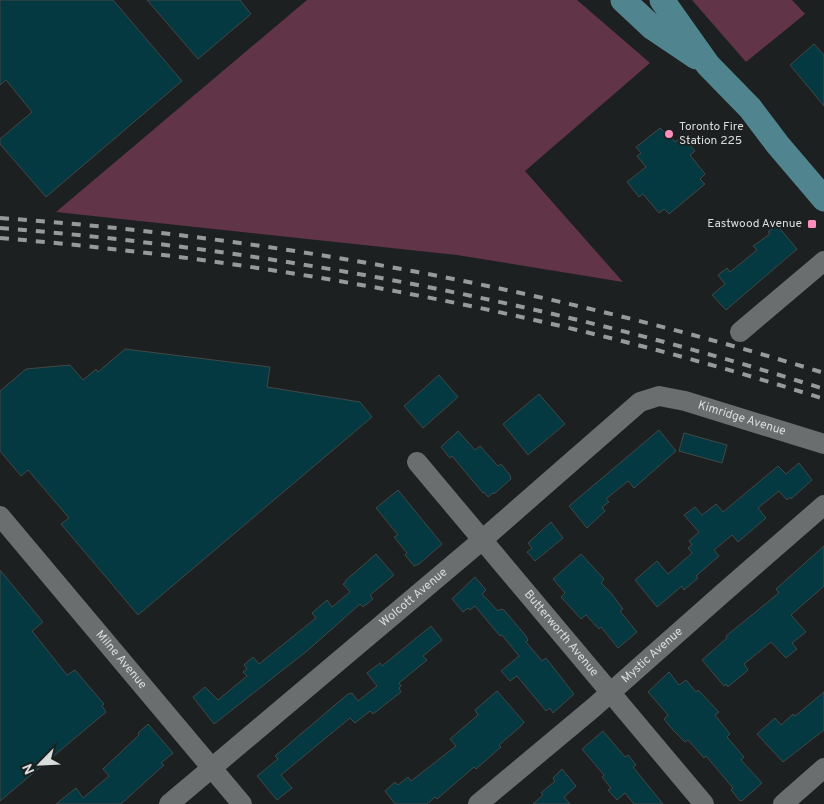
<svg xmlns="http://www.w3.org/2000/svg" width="824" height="804" viewBox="0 0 824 804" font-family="Overpass,sans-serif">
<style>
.green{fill:#613547}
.building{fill:#053941;stroke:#434747}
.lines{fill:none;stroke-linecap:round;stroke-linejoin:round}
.minor{stroke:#6a6e6e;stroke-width:20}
.major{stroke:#50858f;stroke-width:25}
.rail{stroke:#989a9a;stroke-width:4;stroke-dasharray:9 9;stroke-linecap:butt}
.poi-dot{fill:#fd8ebe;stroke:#1d2021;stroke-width:2}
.labels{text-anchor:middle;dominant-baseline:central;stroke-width:4;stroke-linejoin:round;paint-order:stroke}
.poi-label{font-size:12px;fill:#dbdddd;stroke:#1d2021;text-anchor:start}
.street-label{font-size:12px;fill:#dbdddd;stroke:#1d2021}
</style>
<rect width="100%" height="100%" fill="#1d2021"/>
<path class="green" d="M 307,0 L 577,0 L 650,63 L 525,171 L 623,282 L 457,255 L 56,212 Z
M 692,0 L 792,0 L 805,14 L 746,62 Z"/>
<path class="building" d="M 0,0 L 113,0 L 182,81 L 46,197 L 0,144 L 0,139 L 32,112 L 6,80 L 0,85 Z
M 147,0 L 240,0 L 251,14 L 198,59 Z
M 814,44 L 824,55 L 824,106 L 790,65 Z
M 660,128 L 665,133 L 667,131 L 675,142 L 682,136 L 695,151 L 690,155 L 705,174 L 700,179 L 705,184 L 669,214 L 664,209 L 659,213 L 643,194 L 639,197 L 627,182 L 646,167 L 637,156 L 641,153 L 636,147 Z
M 777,225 L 797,249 L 726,310 L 712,295 L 725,284 L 718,275 L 727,268 L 730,272 L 757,250 L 753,246 L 770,234 L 768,232 Z
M 125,349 L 270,367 L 267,387 L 360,402 L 372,417 L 138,615 L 61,524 L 69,518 L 28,470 L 21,476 L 0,451 L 0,391 L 26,369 L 70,365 L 83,380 L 96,369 L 98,372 Z
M 439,375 L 458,397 L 423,428 L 404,406 Z
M 539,394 L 565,424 L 528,455 L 503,424 Z
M 659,430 L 676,451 L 634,488 L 628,481 L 606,499 L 609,502 L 602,507 L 605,511 L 587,528 L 569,506 Z
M 458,431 L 475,450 L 480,446 L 498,466 L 501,464 L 510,475 L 511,479 L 494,494 L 493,493 L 488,497 L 484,492 L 483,493 L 452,456 L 450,458 L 441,447 Z
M 684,433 L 727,445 L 722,463 L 679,451 Z
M 799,463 L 812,480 L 791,499 L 790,497 L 787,500 L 779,491 L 758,508 L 766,518 L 738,542 L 732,535 L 714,550 L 719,556 L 696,576 L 698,578 L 684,590 L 682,586 L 657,607 L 635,580 L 657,561 L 668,574 L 692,553 L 688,548 L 692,545 L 689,541 L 699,532 L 684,515 L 695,507 L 702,515 L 716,504 L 723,512 L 778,466 L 786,474 Z
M 398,490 L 442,544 L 419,564 L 414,566 L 405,555 L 407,553 L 394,537 L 398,535 L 376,508 Z
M 551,522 L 563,538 L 535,561 L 527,552 L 532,548 L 528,543 Z
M 824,546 L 824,586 L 791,615 L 806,632 L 792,643 L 797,649 L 786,658 L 771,642 L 744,664 L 748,670 L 728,687 L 726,684 L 724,686 L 702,660 L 727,638 L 726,636 L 779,593 L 776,589 Z
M 376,554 L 394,575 L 370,595 L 373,599 L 363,607 L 360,604 L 307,651 L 214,724 L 193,697 L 205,687 L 218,700 L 247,676 L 243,672 L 247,669 L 244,665 L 253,657 L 259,664 L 316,618 L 312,613 L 327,600 L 332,607 L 350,592 L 343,584 L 346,582 L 345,581 Z
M 581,554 L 604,579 L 601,583 L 611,593 L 623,609 L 620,611 L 637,632 L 618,648 L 601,627 L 599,629 L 586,615 L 581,619 L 561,597 L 565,593 L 553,579 Z
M 0,570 L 43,622 L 32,631 L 67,675 L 75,670 L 104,704 L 102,706 L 106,712 L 0,801 Z
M 475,577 L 486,590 L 482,594 L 498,611 L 501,609 L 504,610 L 526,636 L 528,640 L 526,642 L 542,661 L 546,658 L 574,694 L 553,713 L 550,708 L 546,711 L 517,676 L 510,681 L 501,671 L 519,656 L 502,635 L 500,636 L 475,606 L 470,610 L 468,608 L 463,612 L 452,599 Z
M 431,626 L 442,640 L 423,656 L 427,660 L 399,683 L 401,686 L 399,688 L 401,692 L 373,714 L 370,711 L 355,723 L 350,718 L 281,775 L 292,788 L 277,800 L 257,776 L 278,759 L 275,756 L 348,694 L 352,693 L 358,701 L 377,686 L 367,673 L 380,663 L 382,666 Z
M 669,672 L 679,685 L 686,680 L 696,692 L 698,690 L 719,712 L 715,715 L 730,734 L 727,737 L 744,757 L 741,760 L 762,783 L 743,800 L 740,801 L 731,790 L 733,788 L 706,756 L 704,758 L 688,740 L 685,742 L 673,730 L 664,719 L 668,715 L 648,692 Z
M 497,691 L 524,722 L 521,726 L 499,745 L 501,747 L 476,769 L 474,767 L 437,799 L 435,797 L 427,804 L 395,804 L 385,791 L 395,782 L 398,785 L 408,777 L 411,781 L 456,746 L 450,739 L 478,715 L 475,710 Z
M 824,692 L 824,730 L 783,762 L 757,734 L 775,718 L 781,725 L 793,714 L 795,716 Z
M 148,724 L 173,753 L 161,763 L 164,765 L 121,804 L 56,804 L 76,788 L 83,798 L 109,776 L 103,769 L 139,735 L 138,733 Z
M 603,731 L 625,757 L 628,755 L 636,765 L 633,767 L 663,804 L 634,804 L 625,793 L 617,800 L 608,790 L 611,788 L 602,777 L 604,775 L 582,749 Z
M 562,769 L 576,786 L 564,797 L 570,804 L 533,804 L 543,795 L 541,793 L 555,781 L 553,778 Z"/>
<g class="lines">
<g class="minor">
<path d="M 740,332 L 824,261"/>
<path id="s1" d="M 417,462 L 704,804"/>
<path id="s2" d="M 0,516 L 242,804"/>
<path id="s3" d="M 169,804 L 481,541 L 640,402 L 659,396 L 685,401 L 824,444"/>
<path id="s4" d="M 478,804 L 593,708 L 723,593 L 824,505"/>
<path d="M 783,804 L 824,768"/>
</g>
<path class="major" d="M 623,0 L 653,28 L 696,57
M 662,0 L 708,65 L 750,108 L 778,145 L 824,199"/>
<path class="rail" d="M 0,218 C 275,237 561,291 824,373
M 0,228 C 278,250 559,304 824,389
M 0,238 C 277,261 560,314 824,399"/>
</g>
<g class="poi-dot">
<circle cx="669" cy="134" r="5"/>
<rect x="807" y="219" width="10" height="10" rx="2.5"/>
</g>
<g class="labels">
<g class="poi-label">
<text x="679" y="127">Toronto Fire<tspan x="679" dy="14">Station 225</tspan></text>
<text x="802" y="224" text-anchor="end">Eastwood Avenue</text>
</g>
<g class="street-label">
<text stroke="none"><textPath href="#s3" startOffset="725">Kimridge Avenue</textPath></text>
<text stroke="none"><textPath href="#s3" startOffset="320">Wolcott Avenue</textPath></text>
<text stroke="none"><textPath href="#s1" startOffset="224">Butterworth Avenue</textPath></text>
<text stroke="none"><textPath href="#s4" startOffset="229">Mystic Avenue</textPath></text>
<text stroke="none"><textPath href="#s2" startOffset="188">Milne Avenue</textPath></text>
</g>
</g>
<g transform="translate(40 764) rotate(246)" stroke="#1d2021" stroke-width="4" paint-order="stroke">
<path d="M0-4L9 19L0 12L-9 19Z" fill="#dbdddd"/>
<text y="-8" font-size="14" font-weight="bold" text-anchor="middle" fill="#dbdddd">N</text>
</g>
</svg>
